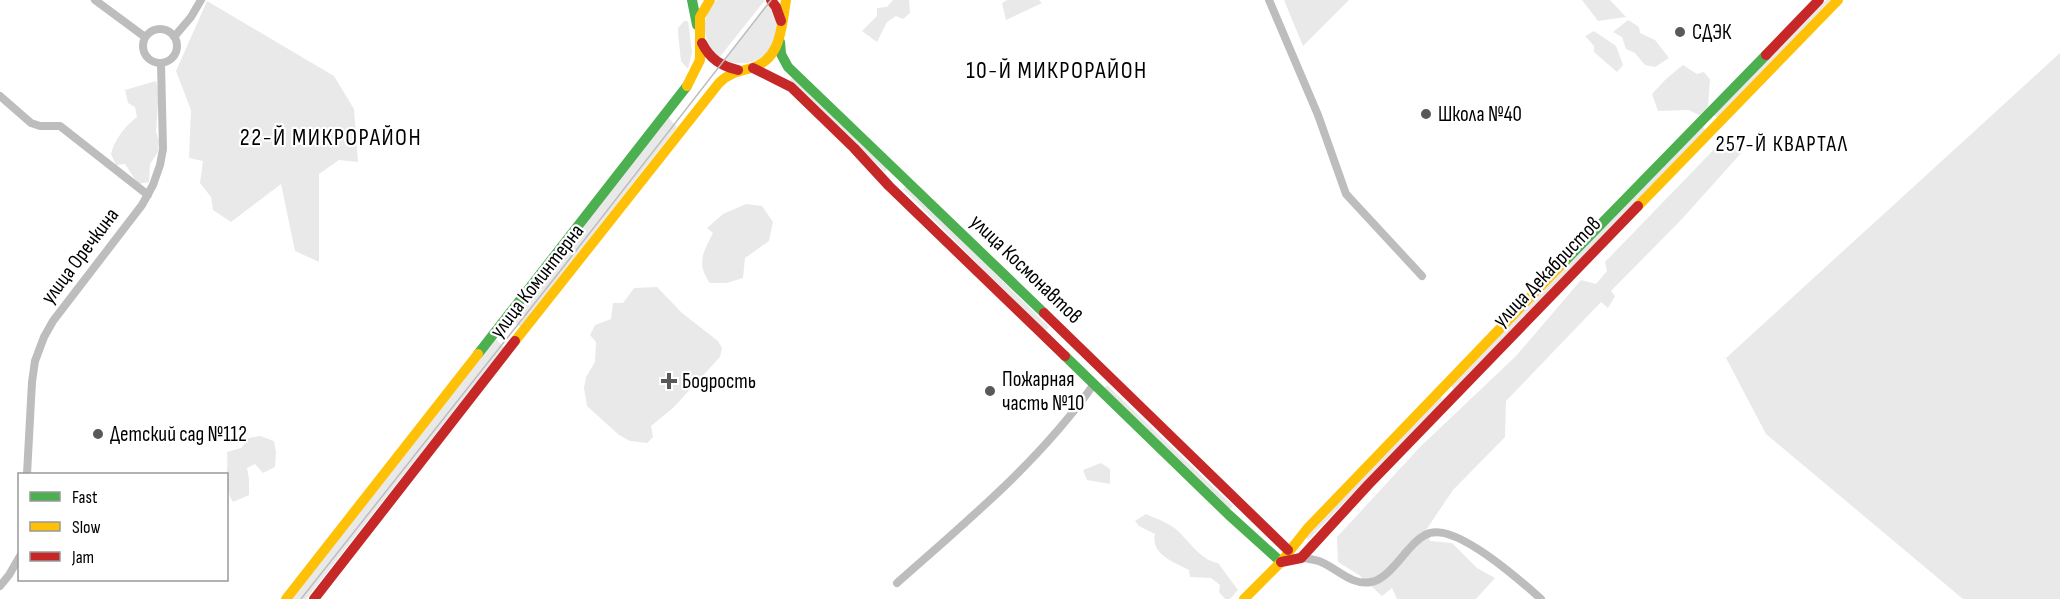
<svg xmlns="http://www.w3.org/2000/svg" width="2060" height="599" viewBox="0 0 2060 599" font-family="'Sofia Sans Condensed',sans-serif">
<style>
.green{fill:#e9e9e9}
.lines{fill:none;stroke-linecap:round;stroke-linejoin:round}
.street{stroke:#bdbdbd;stroke-width:8}
.fast{stroke:#4caf50;stroke-width:10}
.slow{stroke:#ffc107;stroke-width:10}
.jam{stroke:#c62828;stroke-width:10}
.tram{stroke:#bdbdbd;stroke-width:1.5}
.poi-dot{fill:#595959;stroke:#fff;stroke-width:2}
.labels{text-anchor:middle;dominant-baseline:central;stroke-width:4.5;stroke-linejoin:round;paint-order:stroke}
.poi-label{font-size:21px;fill:#000;stroke:#fff;text-anchor:start}
.street-label{font-size:21px;fill:#000;stroke:#fff}
.neighbourhood-label{font-size:22px;letter-spacing:1.5px;fill:#000;stroke:#fff}
.quarter-label{font-size:24px;letter-spacing:1.5px;fill:#000;stroke:#fff}
</style>
<rect width="100%" height="100%" fill="#fff"/>
<path class="green" d="M 717,0 L 765,0 L 719,58 C 702,42 699,17 717,0 Z
M 893,0 L 909,0 L 910,13 L 903,19 L 896,16 L 887,22 L 877,42 L 862,31 L 877,16 L 877,8 L 887,7 Z
M 1007,0 L 1039,0 L 1042,3 L 1006,20 L 1002,3 Z
M 1284,0 L 1349,0 L 1303,46 Z
M 1582,0 L 1610,0 L 1626,17 L 1598,21 Z
M 1826,0 L 1831,0 L 1717,118 L 1714,115 Z
M 207,1 L 334,76 L 354,109 L 358,162 L 339,160 L 319,174 L 319,262 L 295,251 L 281,184 L 231,222 L 213,210 L 211,197 L 200,183 L 203,161 L 189,158 L 191,110 L 176,71 Z
M 769,3 C 772,10 776,18 777,25 C 779,54 749,71 725,60 Z
M 1628,20 L 1639,27 L 1640,33 L 1655,40 L 1669,58 L 1655,67 L 1645,65 L 1635,53 L 1626,49 L 1622,37 L 1613,32 Z
M 684,21 L 688,21 L 692,52 L 688,69 L 681,61 L 678,33 L 678,28 Z
M 1594,31 L 1616,46 L 1623,65 L 1617,72 L 1594,52 L 1594,46 L 1585,36 Z
M 2060,53 L 2060,599 L 1963,599 L 1766,434 L 1726,358 Z
M 1683,65 L 1697,74 L 1704,72 L 1710,79 L 1708,107 L 1701,116 L 1689,110 L 1658,111 L 1652,94 L 1667,78 Z
M 793,77 L 887,168 L 885,172 L 790,80 Z
M 156,81 L 159,90 L 156,132 L 159,141 L 158,152 L 150,164 L 149,182 L 138,184 L 125,164 L 116,165 L 111,154 C 114,140 126,125 137,117 L 135,107 L 128,103 L 125,90 Z
M 668,117 L 677,127 L 520,327 L 511,318 Z
M 1703,126 L 1705,130 L 1454,389 L 1451,386 Z
M 1727,136 L 1743,151 L 1681,220 L 1611,291 L 1615,296 L 1608,308 L 1601,302 L 1506,401 L 1505,437 L 1453,490 L 1426,530 L 1430,541 L 1452,543 L 1477,568 L 1495,578 L 1476,599 L 1397,599 L 1392,588 L 1382,596 L 1359,575 L 1338,562 L 1337,537 L 1420,447 L 1516,356 L 1581,280 L 1596,284 L 1607,271 L 1605,262 Z
M 907,186 L 1049,327 L 1045,331 L 903,189 Z
M 746,204 L 762,206 L 773,222 L 769,241 L 745,258 L 743,278 L 726,283 L 710,283 C 696,263 703,253 713,233 L 707,228 L 723,214 Z
M 657,287 L 682,313 L 718,341 L 722,348 L 720,357 L 673,408 L 651,426 L 653,437 L 647,443 L 630,441 L 619,435 L 587,406 L 584,388 L 586,377 L 595,362 L 596,342 L 590,335 L 595,325 L 611,319 L 613,303 L 623,303 L 634,288 Z
M 495,338 L 504,347 L 306,599 L 291,599 Z
M 1107,385 L 1233,506 L 1228,510 L 1104,388 Z
M 1440,397 L 1443,400 L 1308,540 L 1305,537 Z
M 260,436 L 274,441 L 276,452 L 275,467 L 263,473 L 255,464 L 247,468 L 249,479 L 249,495 L 233,502 C 222,485 229,471 227,452 L 241,448 L 249,438 Z
M 1101,463 L 1110,469 L 1110,484 L 1087,480 L 1083,470 Z
M 1146,514 C 1155,518 1164,521 1173,527 C 1187,537 1199,560 1218,563 L 1238,590 L 1230,599 L 1225,599 L 1219,592 L 1220,585 L 1211,578 L 1190,577 L 1189,570 C 1175,563 1150,554 1155,534 L 1139,526 L 1135,521 Z"/>
<g class="lines">
<path class="street" d="M 95,0 L 145,37
M 1269,0 L 1318,115 L 1346,194 L 1422,276
M143 46a17 17 0 1 1 34 0a17 17 0 1 1-34 0Z
M 174,37 L 191,17 L 201,0
M 0,96 L 31,123 L 40,126 L 60,126 L 148,195
M 27,474 L 32,382 L 35,361 L 44,337 L 53,321 L 142,205 L 153,185 L 160,165 L 163,149 L 161,63
M 1299,557 C 1306,559 1315,559 1321,562 C 1338,569 1352,586 1371,582 C 1385,580 1399,560 1408,550 C 1414,543 1422,535 1430,533 C 1458,525 1521,581 1541,599
M 897,583 C 967,521 1040,461 1094,384
M 0,586 L 9,575 L 20,556"/>
<path class="fast" d="M 692,0 L 697,25
M 780,42 L 781,54 L 788,67 L 1044,313
M 1564,262 L 1766,55
M 478,354 L 687,86
M 1065,356 L 1229,515 L 1281,562"/>
<path class="slow" d="M 687,86 L 700,60 L 700,17 L 710,0
M 1638,206 L 1838,0
M 515,341 L 719,83 C 728,74 736,72 748,69 C 782,61 781,28 786,0
M 286,599 L 478,354
M 1244,599 L 1281,562 L 1307,529 L 1564,262"/>
<path class="jam" d="M 771,0 L 776,7 L 781,21
M 702,43 C 710,59 721,66 738,70
M 1766,55 L 1819,0
M 753,68 L 791,87 L 854,148 L 889,186 L 1065,356
M 1044,313 L 1288,550
M 1281,562 L 1301,558 L 1368,485 L 1638,206
M 314,599 L 515,341"/>
<path class="tram" d="M 301,599 L 557,275 L 771,0"/>
</g>
<g class="poi-dot">
<circle cx="1680" cy="32" r="6"/>
<circle cx="1426" cy="114" r="6"/>
<path d="M666 372h6v6h6v6h-6v6h-6v-6h-6v-6h6z"/>
<circle cx="990" cy="391" r="6"/>
<circle cx="98" cy="434" r="6"/>
</g>
<g class="labels">
<g class="poi-label">
<text x="1692" y="32">СДЭК</text>
<text x="1438" y="114">Школа №40</text>
<text x="1002" y="379">Пожарная<tspan x="1002" dy="24">часть №10</tspan></text>
<text x="682" y="381">Бодрость</text>
<text x="110" y="434">Детский сад №112</text>
</g>
<g class="street-label">
<text transform="translate(80 256) rotate(-53)">улица Оречкина</text>
<text transform="translate(1026 269) rotate(44)">улица Космонавтов</text>
<text transform="translate(1547 272) rotate(-46)">улица Декабристов</text>
<text transform="translate(537 281) rotate(-52)">улица Коминтерна</text>
</g>
<g class="neighbourhood-label">
<text x="1782" y="144">257-Й КВАРТАЛ</text>
</g>
<g class="quarter-label">
<text x="1057" y="70">10-Й МИКРОРАЙОН</text>
<text x="331" y="137">22-Й МИКРОРАЙОН</text>
</g>
</g>
<rect x="18" y="473" width="210" height="108" fill="#ffffff" stroke="#999999" stroke-width="1.5"/>
<rect x="30" y="492" width="30" height="9" fill="#4caf50" stroke="#999999" stroke-width="1.5"/>
<text x="72" y="503" font-size="18" fill="#000000">Fast</text>
<rect x="30" y="522" width="30" height="9" fill="#ffc107" stroke="#999999" stroke-width="1.5"/>
<text x="72" y="533" font-size="18" fill="#000000">Slow</text>
<rect x="30" y="552" width="30" height="9" fill="#c62828" stroke="#999999" stroke-width="1.5"/>
<text x="72" y="563" font-size="18" fill="#000000">Jam</text>
</svg>
